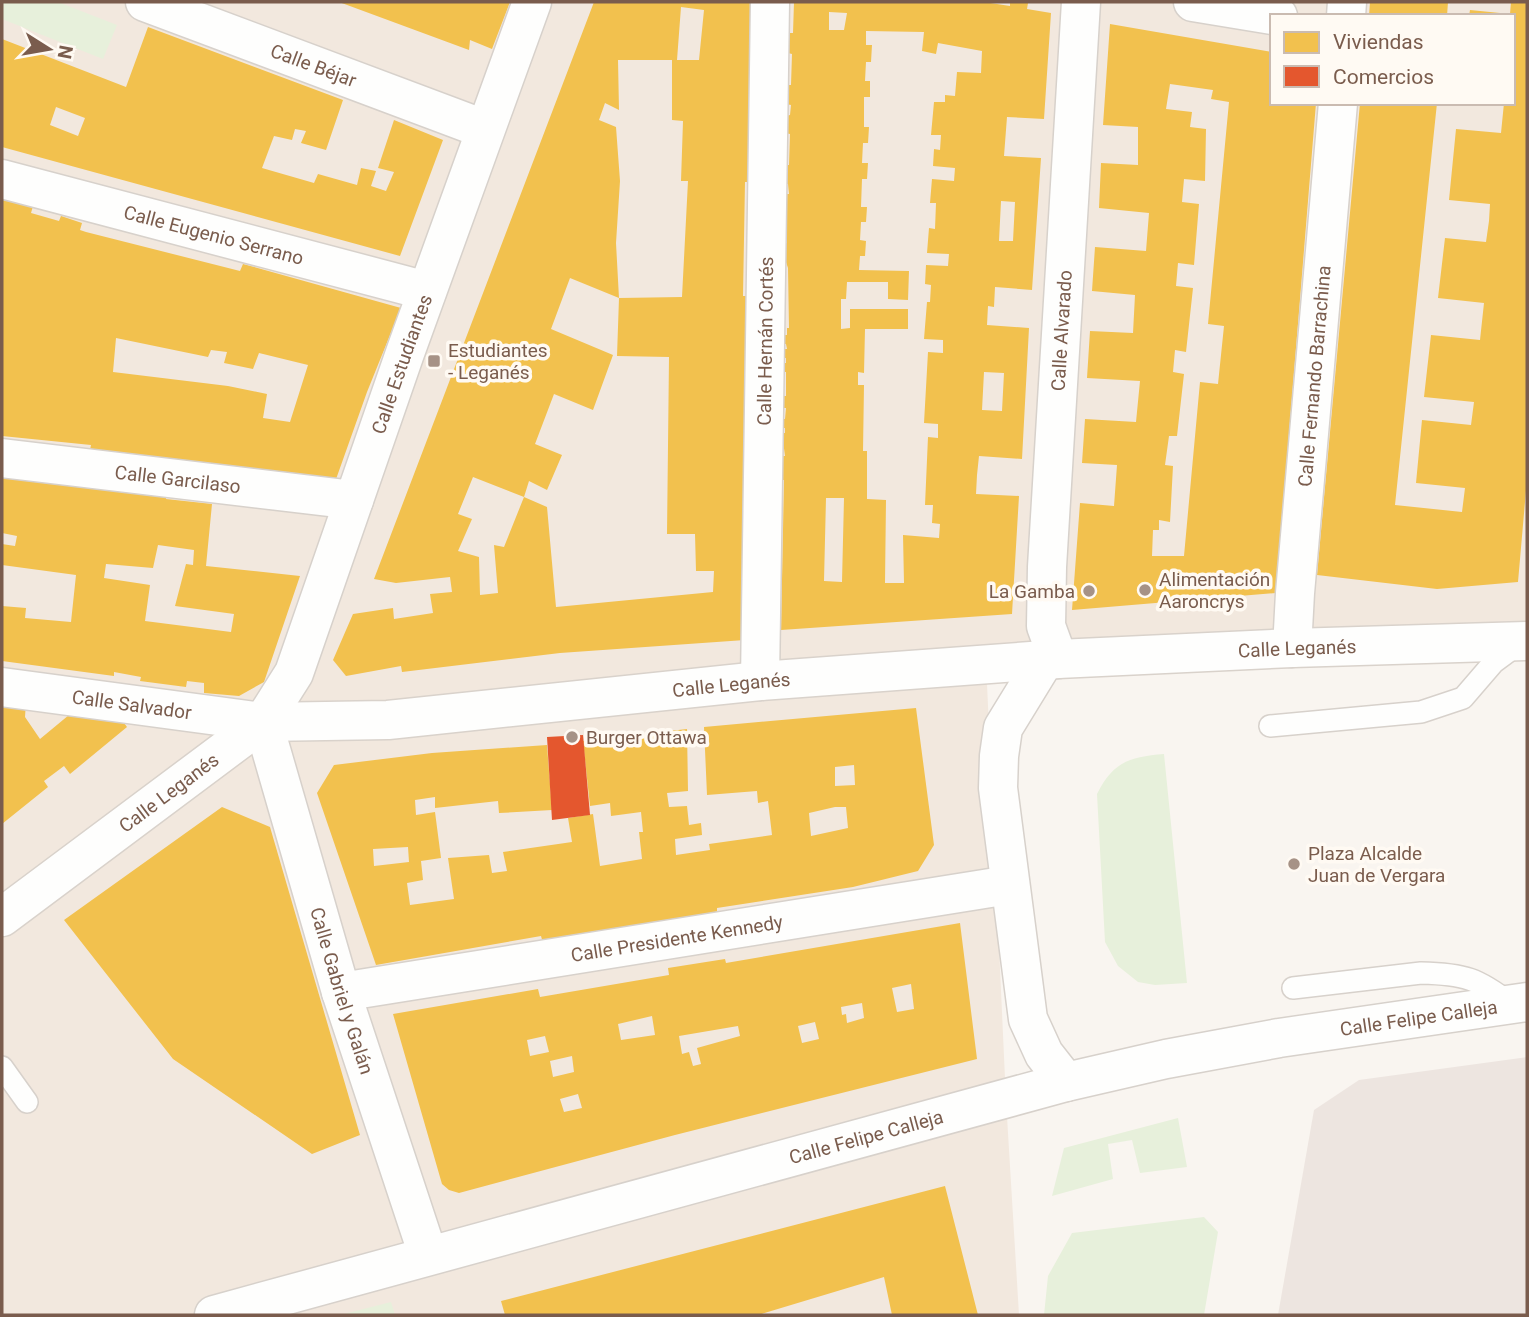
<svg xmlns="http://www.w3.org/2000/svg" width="1529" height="1317" viewBox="0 0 1529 1317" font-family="Roboto,sans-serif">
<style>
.residential{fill:#f2e8de;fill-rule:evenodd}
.industrial{fill:#ede5e0}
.green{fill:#e7f0db}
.homes{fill:#f2c14e;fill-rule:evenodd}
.shops{fill:#e4572e}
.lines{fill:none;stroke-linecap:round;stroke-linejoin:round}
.lane-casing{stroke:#d7d1cb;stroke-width:24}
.street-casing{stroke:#d7d1cb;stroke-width:41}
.secondary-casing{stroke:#d9d2cb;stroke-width:41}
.lane{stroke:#fefefd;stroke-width:21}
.street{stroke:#fefefd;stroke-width:38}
.secondary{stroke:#fefefd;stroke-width:38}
.poi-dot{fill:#a69286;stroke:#fffaf3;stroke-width:2.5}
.labels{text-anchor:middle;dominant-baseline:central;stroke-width:7;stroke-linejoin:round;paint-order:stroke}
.street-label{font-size:19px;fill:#7a5c4d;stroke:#fffaf3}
.poi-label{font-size:19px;fill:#7a5c4d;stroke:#fffaf3;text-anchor:start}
</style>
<rect width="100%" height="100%" fill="#f9f5f0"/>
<path class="residential" d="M 2,2 L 1527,2 L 1527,635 L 986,662 L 1006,1100 L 1019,1315 L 2,1315 ZM 1272,16 L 1513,16 L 1513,103 L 1272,103 Z"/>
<path class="industrial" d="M 1527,1057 L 1527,1315 L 1278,1315 L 1314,1110 L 1359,1080 Z"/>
<path class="green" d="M 2,2 L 58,2 L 117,25 L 103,59 L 2,19 Z
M 1164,754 L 1187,983 L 1155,985 L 1138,982 L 1118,966 L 1105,942 L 1097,794 C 1113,762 1129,757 1164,754 Z
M 1178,1118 L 1187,1167 L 1140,1173 L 1132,1140 L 1108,1144 L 1113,1179 L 1052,1196 L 1064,1148 Z
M 1204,1217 L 1218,1232 L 1204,1315 L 1044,1315 L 1048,1276 L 1072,1233 Z
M 391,1302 L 395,1315 L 340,1315 Z"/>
<path class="homes" d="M 339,2 L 510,2 L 492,49 L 470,40 L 469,50 Z
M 594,2 L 757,2 L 752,182 L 745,182 L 743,296 L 753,296 L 745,640 L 560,653 L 402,672 L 401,666 L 346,676 L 333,660 L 353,614 L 393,608 L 394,619 L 433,613 L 430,594 L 452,592 L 450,577 L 396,583 L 374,579 ZM 681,7 L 704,10 L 699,60 L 677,60 ZM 618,60 L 672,60 L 672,120 L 683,121 L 681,181 L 688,181 L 682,297 L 619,298 L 617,356 L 669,357 L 667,534 L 695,534 L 696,571 L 714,571 L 713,592 L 556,607 L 547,507 L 524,497 L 504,547 L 494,545 L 498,593 L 480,595 L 479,557 L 458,551 L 472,519 L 458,514 L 473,477 L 524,497 L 529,481 L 547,490 L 562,455 L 535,444 L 554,394 L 593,410 L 613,355 L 551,329 L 570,278 L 619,298 L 616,243 L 620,181 L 616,127 L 599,120 L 605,103 L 619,110 Z
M 794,2 L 984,2 L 1010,6 L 1010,2 L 1020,2 L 1028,3 L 1027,9 L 1051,13 L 1044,119 L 1007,117 L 1004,156 L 1041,158 L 1032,290 L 995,287 L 994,307 L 988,306 L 987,325 L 1029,328 L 1022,459 L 979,456 L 977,475 L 976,494 L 1019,496 L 1012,614 L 781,630 L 784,480 L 780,480 L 780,456 L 785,456 L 782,433 L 785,433 L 785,428 L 782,428 L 782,419 L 785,419 L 786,408 L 783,408 L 783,396 L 786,396 L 786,372 L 783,372 L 784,363 L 786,363 L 786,358 L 784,358 L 784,349 L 787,349 L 786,344 L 784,344 L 784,335 L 787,335 L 787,328 L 789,328 L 788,268 L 786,262 L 781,262 L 782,243 L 787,243 L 787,213 L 783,214 L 784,194 L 789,194 L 788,184 L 784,184 L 785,165 L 789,165 L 790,134 L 785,133 L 786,116 L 790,115 L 791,105 L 786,104 L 787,85 L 791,85 L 792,54 L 788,53 L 789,33 L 793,33 ZM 829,12 L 847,13 L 844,30 L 829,30 ZM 866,31 L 924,32 L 922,51 L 936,54 L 938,43 L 982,51 L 981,73 L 957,72 L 955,96 L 945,95 L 945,102 L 934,102 L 931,135 L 941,135 L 940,150 L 934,149 L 933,166 L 955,168 L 954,181 L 932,179 L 930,203 L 936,203 L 935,229 L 929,228 L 927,253 L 949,254 L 948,266 L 926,265 L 925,284 L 931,285 L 930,302 L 927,302 L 924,339 L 943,340 L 943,353 L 928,352 L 924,423 L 938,424 L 938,438 L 928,437 L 925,505 L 933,505 L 932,523 L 940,524 L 939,538 L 903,535 L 904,583 L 885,583 L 886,500 L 867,499 L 867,451 L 863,451 L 864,385 L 858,385 L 858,372 L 864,373 L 865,329 L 908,329 L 908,309 L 850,309 L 850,328 L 841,329 L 841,299 L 846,299 L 847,282 L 888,282 L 888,299 L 908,300 L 909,271 L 859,270 L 860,256 L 865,256 L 866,241 L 860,240 L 861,222 L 866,222 L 867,207 L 861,207 L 862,179 L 867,179 L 868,163 L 862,163 L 863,143 L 868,143 L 869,127 L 864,127 L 864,97 L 870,97 L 870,81 L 865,81 L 866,62 L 871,62 L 872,45 L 866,45 ZM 1001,201 L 1015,202 L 1013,241 L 999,241 ZM 984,372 L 1004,373 L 1002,411 L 982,410 ZM 826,498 L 844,498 L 842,582 L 824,581 Z
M 1370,2 L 1448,2 L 1447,16 L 1369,16 Z
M 1511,2 L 1527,2 L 1527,479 L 1518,582 L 1437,589 L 1317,575 L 1360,103 L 1437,103 L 1395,505 L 1462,512 L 1465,488 L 1416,483 L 1422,420 L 1471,425 L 1474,402 L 1424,397 L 1431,335 L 1480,340 L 1484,303 L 1438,298 L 1445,238 L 1486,242 L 1489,221 L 1490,204 L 1449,200 L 1456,129 L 1501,133 L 1504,103 L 1513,103 L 1513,16 L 1469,16 L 1470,10 L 1510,14 Z
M 1110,24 L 1272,52 L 1272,103 L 1316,103 L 1276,593 L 1072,610 L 1080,503 L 1114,506 L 1117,465 L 1082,463 L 1085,419 L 1136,422 L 1140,381 L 1087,378 L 1090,331 L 1133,333 L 1135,295 L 1092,291 L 1095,247 L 1146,251 L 1149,213 L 1099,208 L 1101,163 L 1138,165 L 1138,127 L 1103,125 ZM 1170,84 L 1213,90 L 1211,99 L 1229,102 L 1208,324 L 1224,326 L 1218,384 L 1200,382 L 1184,556 L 1152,556 L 1153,530 L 1159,530 L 1159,520 L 1170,522 L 1173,466 L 1165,465 L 1169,436 L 1177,436 L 1184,374 L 1173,372 L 1175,350 L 1186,352 L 1193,288 L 1176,286 L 1178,263 L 1194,265 L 1199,204 L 1182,202 L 1184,179 L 1205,181 L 1206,129 L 1190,127 L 1192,112 L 1166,109 Z
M 148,27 L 343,100 L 326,150 L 301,143 L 306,131 L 295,129 L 292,140 L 274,136 L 262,168 L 314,183 L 318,174 L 357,185 L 361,168 L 376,171 L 371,186 L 386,191 L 394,172 L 378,168 L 394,120 L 443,140 L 400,256 L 2,147 L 2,39 L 126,87 ZM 56,107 L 85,118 L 78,136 L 50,125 Z
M 3,198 L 33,206 L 31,213 L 59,221 L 61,216 L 82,223 L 80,230 L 86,232 L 240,271 L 243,264 L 401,308 L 367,392 L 335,482 L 90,450 L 91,445 L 2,436 ZM 116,338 L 208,357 L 211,350 L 227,352 L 224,363 L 253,369 L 259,353 L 308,365 L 290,422 L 263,418 L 267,394 L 228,386 L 113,372 Z
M 2,475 L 167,493 L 166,499 L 212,504 L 206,566 L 300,576 L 264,682 L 239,696 L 204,693 L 204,683 L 187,681 L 186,687 L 140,681 L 141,677 L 114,672 L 114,676 L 2,661 L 2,606 L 26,608 L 25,618 L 71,622 L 76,575 L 2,565 L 2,544 L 15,546 L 17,536 L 2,533 ZM 158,545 L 194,550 L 193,565 L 186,564 L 175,606 L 234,614 L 231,632 L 145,621 L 150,585 L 104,578 L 106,564 L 153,568 Z
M 2,698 L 26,702 L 25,717 L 40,739 L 75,710 L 116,712 L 127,727 L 70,774 L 64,766 L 44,781 L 48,787 L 2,824 Z
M 916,708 L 934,845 L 918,871 L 853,887 L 717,908 L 717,912 L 543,943 L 541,936 L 376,965 L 317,793 L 334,765 L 432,753 L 547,745 L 552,810 L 499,813 L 498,801 L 435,808 L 435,797 L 415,800 L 416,815 L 435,812 L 441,858 L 421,861 L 423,880 L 407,883 L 410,905 L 454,899 L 448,858 L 489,855 L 492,873 L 507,871 L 503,852 L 572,842 L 568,818 L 593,814 L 600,866 L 642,859 L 639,832 L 643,832 L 641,812 L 611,816 L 610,803 L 590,806 L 583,741 L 687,729 L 688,791 L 667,793 L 669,807 L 687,806 L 689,825 L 701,823 L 702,835 L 675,839 L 676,855 L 710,850 L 709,844 L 772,835 L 768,801 L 758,803 L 757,791 L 707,795 L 704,727 ZM 854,765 L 855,785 L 835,786 L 835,767 ZM 835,807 L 846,807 L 848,828 L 811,836 L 809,813 ZM 408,847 L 409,862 L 374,866 L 373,849 Z
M 222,807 L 270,827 L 360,1135 L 312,1154 L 173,1059 L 64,920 Z
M 960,923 L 977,1059 L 675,1135 L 459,1193 L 449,1190 L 442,1184 L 393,1014 L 538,989 L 540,997 L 669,975 L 668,968 L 725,959 L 726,963 ZM 911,984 L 914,1009 L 897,1012 L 892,988 ZM 862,1003 L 864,1018 L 847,1023 L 846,1014 L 842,1015 L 841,1007 ZM 652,1016 L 655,1035 L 621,1040 L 618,1024 ZM 815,1022 L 819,1039 L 802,1043 L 798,1026 ZM 738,1026 L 740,1036 L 697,1048 L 701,1064 L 693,1066 L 689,1052 L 682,1054 L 679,1036 ZM 545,1036 L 549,1052 L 530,1056 L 527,1040 ZM 572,1056 L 574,1072 L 553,1077 L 550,1061 ZM 578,1094 L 582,1108 L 564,1112 L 560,1099 Z
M 945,1186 L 978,1315 L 892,1315 L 884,1277 L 758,1315 L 505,1315 L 501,1301 Z"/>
<path class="shops" d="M 583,735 L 590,815 L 552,820 L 547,737 Z"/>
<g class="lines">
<defs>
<path id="lane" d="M 1270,726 L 1421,712 L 1463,698 L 1494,662 L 1517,645
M 1293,988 L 1421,973 C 1464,974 1478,978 1512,1005
M 2,1067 L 27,1102"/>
<g id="street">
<path id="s1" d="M 145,2 L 484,129"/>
<path d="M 1193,2 L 1278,16"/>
<path d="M 1346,16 L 1347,2"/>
<path id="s2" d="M 2,179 L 427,291"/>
<path id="s3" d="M 2,458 L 354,500"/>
<path id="s4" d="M 1292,648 L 1295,593 L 1338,103"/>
<path id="s5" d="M 1058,659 L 1046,626 L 1047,567 L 1081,2"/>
<path d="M 1044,661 L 1003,728 L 999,756 L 998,788 L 1028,1019 L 1044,1054 L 1066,1082"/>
<path id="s6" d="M 760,681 L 770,2"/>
<path id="s7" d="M 2,687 L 263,722"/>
<path id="s8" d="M 263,722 L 294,673 L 405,353 L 532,2"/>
<path id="s9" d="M 263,722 L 341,992 L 428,1255"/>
<path id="s10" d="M 341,992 L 1009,885"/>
<path id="s11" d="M 214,1315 L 1066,1082 L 1166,1059 L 1279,1038 L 1527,1002"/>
</g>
<g id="secondary">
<path id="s12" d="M 2,917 L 263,722 L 388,720 L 760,681 L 1058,659 L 1292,648 L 1527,641"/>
</g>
</defs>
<use href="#lane" class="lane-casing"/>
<use href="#street" class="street-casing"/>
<use href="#secondary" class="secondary-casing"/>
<use href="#lane" class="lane"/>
<use href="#street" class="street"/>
<use href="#secondary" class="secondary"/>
</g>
<g class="poi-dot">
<rect x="427" y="354" width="14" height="14" rx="3.5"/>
<circle cx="1145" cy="590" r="7"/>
<circle cx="1089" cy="591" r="7"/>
<circle cx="572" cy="737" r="7"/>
<circle cx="1294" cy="864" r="7"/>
</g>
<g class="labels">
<g class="street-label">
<text stroke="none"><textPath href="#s1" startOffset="180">Calle Béjar</textPath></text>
<text stroke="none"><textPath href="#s2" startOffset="219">Calle Eugenio Serrano</textPath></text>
<text stroke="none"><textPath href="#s5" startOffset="331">Calle Alvarado</textPath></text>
<text stroke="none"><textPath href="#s6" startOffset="340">Calle Hernán Cortés</textPath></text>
<text stroke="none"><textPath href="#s8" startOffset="385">Calle Estudiantes</textPath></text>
<text stroke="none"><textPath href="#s4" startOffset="273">Calle Fernando Barrachina</textPath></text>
<text stroke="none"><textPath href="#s3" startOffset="177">Calle Garcilaso</textPath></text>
<text stroke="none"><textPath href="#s12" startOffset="1363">Calle Leganés</textPath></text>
<text stroke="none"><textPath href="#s12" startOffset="796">Calle Leganés</textPath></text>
<text stroke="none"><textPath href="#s7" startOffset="131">Calle Salvador</textPath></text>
<text stroke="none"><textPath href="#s12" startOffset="208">Calle Leganés</textPath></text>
<text stroke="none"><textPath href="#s10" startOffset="340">Calle Presidente Kennedy</textPath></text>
<text stroke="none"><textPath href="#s9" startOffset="280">Calle Gabriel y Galán</textPath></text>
<text stroke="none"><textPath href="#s11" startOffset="1242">Calle Felipe Calleja</textPath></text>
<text stroke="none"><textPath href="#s11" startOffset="676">Calle Felipe Calleja</textPath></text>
</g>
<g class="poi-label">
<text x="448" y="350">Estudiantes<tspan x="448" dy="22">- Leganés</tspan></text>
<text x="1159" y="579">Alimentación<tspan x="1159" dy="22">Aaroncrys</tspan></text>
<text x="1075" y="591" text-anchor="end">La Gamba</text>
<text x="586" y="737">Burger Ottawa</text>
<text x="1308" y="853">Plaza Alcalde<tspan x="1308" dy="22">Juan de Vergara</tspan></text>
</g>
</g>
<rect width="1529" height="1317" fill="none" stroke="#7a5c4d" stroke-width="7"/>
<rect x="1270" y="14" width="245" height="91" fill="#fffaf3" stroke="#cabbb1" stroke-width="2"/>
<rect x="1284" y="32" width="35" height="21" fill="#f2c14e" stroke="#cabbb1" stroke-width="2"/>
<text x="1333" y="49" font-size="21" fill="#7a5c4d">Viviendas</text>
<rect x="1284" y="66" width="35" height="21" fill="#e4572e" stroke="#cabbb1" stroke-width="2"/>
<text x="1333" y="84" font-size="21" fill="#7a5c4d">Comercios</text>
<g transform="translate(49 49) rotate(101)" stroke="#fffaf3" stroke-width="5" paint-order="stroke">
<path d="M0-5L12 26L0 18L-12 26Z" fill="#7a5c4d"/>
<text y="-10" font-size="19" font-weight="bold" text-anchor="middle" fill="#7a5c4d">N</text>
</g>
</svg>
